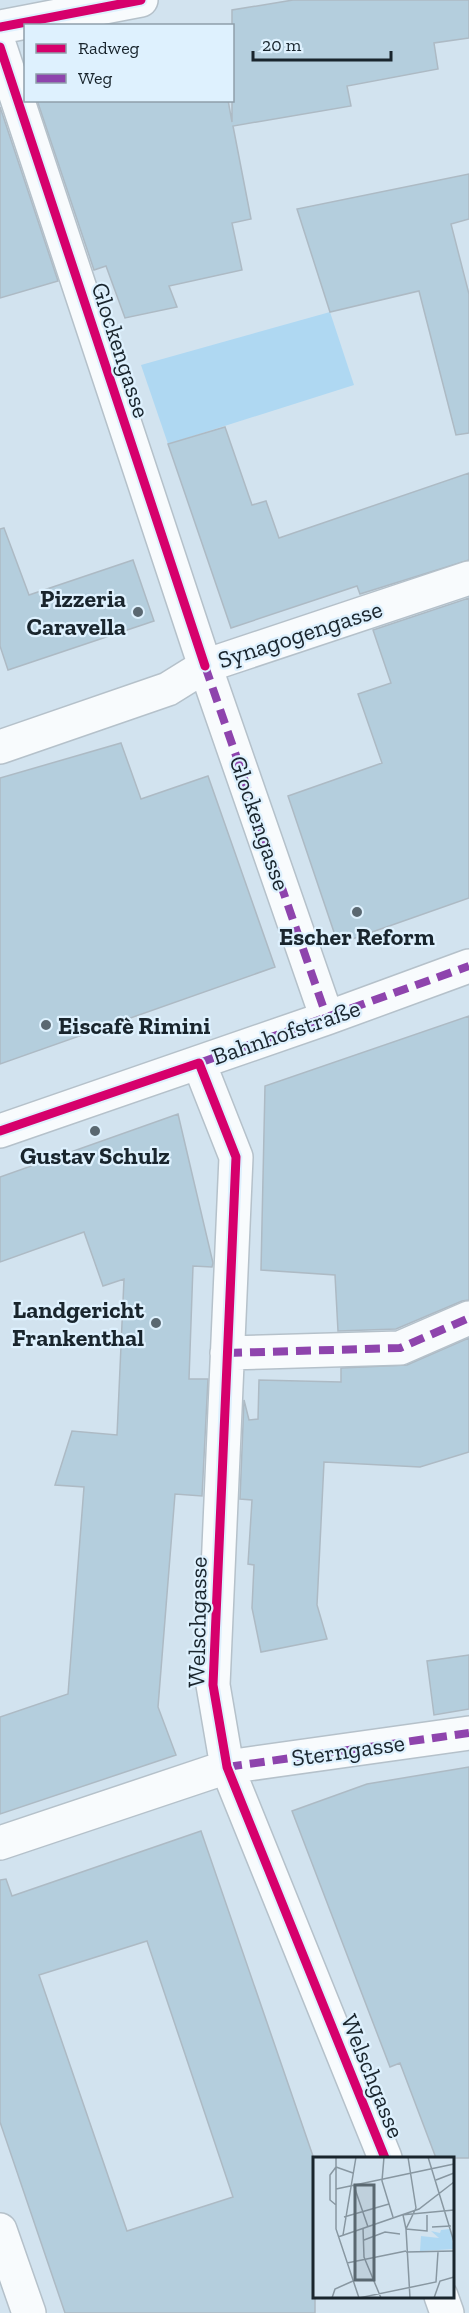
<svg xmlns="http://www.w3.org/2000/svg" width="469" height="2313" viewBox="0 0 469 2313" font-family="'Zilla Slab',serif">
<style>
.green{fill:#afd8f2}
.building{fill:#b4cedd;stroke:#adbac4;stroke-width:1.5;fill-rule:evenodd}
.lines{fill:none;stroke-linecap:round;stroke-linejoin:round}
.minor-casing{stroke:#b5c1ca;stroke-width:36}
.minor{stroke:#f8fbfd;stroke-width:33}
.quiet{stroke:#8e44ad;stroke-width:8;stroke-dasharray:15 8;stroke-linecap:butt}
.cycleway-casing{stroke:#def1fe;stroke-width:13}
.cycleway{stroke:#d6006c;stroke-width:9}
.poi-dot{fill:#5a6871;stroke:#def1fe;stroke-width:2}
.labels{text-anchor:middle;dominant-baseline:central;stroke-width:4.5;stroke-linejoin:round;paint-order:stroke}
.street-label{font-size:24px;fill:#19252d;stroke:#def1fe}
.poi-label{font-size:24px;font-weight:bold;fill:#19252d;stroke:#def1fe;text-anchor:end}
.inset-road{fill:none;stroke:#8897a1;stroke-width:1.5}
.view{fill:#5a6871;fill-opacity:0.15;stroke:#5a6871;stroke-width:3}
.inset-edge{fill:none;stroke:#19252d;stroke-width:3}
</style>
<rect width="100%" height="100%" fill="#d2e3ef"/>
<path class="green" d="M 330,312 L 354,385 L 168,444 L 141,365 Z"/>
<path class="building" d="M 293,0 L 469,0 L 469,38 L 434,43 L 438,69 L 347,86 L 351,106 L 233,126 L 251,219 L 232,223 L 242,270 L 169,286 L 177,307 L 125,318 L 106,266 L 94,270 L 37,100 L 228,100 L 232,122 L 232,10 Z
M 0,107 L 58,281 L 0,298 Z
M 469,174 L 469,219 L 451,224 L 469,294 L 469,433 L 456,435 L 419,291 L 330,312 L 297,209 Z
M 225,427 L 252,505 L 266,501 L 279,538 L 469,473 L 469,560 L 360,594 L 357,586 L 231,628 L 168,444 Z
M 4,528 L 29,595 L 133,560 L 154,621 L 8,670 L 0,646 L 0,529 Z
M 469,598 L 469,898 L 338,944 L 288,796 L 382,763 L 358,694 L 391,683 L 373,630 Z
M 121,743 L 141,799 L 208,776 L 275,967 L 0,1064 L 0,778 Z
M 469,1016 L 469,1300 L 462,1301 L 396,1329 L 338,1331 L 335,1275 L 261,1270 L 265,1086 Z
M 178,1114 L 213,1263 L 212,1267 L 193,1266 L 189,1379 L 208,1379 L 202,1496 L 175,1494 L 158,1707 L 176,1755 L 0,1814 L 0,1717 L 68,1694 L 84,1487 L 55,1485 L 72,1431 L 117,1435 L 124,1279 L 103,1286 L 84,1232 L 0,1262 L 0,1177 Z
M 469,1338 L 469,1452 L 420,1467 L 324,1462 L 317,1605 L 327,1639 L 261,1652 L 252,1608 L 254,1565 L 248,1564 L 252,1500 L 240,1499 L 244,1400 L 249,1420 L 258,1419 L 259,1380 L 341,1382 L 341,1368 L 407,1365 Z
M 469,1655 L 469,1709 L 434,1715 L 427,1661 Z
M 469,1767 L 469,2158 L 436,2158 L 400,2063 L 390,2067 L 292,1811 L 367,1784 Z
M 201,1831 L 315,2162 L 315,2313 L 65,2313 L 0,2122 L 0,1880 L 6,1879 L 12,1896 ZM 147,1941 L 233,2197 L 127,2231 L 39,1975 Z"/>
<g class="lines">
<defs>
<path id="minor" d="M 0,27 L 141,0
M 0,47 L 205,666 L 327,1018
M 0,747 L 168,689 L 205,666 L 469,578
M 199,1063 L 236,1157 L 213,1685 L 227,1767 L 385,2158
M 0,1131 L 327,1018 L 469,966
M 227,1353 L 400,1348 L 469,1318
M 0,1843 L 227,1767 L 469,1733
M 0,2230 L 29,2313
M 441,2296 L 447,2313"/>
</defs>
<use href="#minor" class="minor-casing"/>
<use href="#minor" class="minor"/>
<path class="quiet" d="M 205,666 L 327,1018
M 199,1063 L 469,966
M 227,1353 L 400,1348 L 469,1318
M 227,1767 L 469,1733"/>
<defs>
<path id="cycleway" d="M 0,27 L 141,0
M 0,47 L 205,666
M 0,1131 L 199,1063 L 236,1157 L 213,1685 L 227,1767 L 385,2158"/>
</defs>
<use href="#cycleway" class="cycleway-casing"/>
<use href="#cycleway" class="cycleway"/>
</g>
<g class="poi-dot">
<circle cx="138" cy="612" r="6"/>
<circle cx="357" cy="912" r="6"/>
<circle cx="46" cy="1025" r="6"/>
<circle cx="95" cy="1131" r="6"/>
<circle cx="156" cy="1323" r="6"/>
</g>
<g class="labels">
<g class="street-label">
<text transform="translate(121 350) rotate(72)">Glockengasse</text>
<text transform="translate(300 634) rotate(-18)">Synagogengasse</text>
<text transform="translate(260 823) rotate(71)">Glockengasse</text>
<text transform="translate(286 1032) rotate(-19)">Bahnhofstraße</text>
<text transform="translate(197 1622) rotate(-89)">Welschgasse</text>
<text transform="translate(348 1750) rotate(-8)">Sterngasse</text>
<text transform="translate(373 2076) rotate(68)">Welschgasse</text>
</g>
<g class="poi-label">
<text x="126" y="598">Pizzeria<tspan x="126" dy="28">Caravella</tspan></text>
<text x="357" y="936" text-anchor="middle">Escher Reform</text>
<text x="58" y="1025" text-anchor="start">Eiscafè Rimini</text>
<text x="95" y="1155" text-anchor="middle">Gustav Schulz</text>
<text x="144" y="1309">Landgericht<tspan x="144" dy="28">Frankenthal</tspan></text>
</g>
</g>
<g transform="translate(313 2157)">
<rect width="141" height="141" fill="#d2e3ef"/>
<path d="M 137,72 L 141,92 L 107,94 L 108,79 L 126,81 L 118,74 L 127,76 L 128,73 Z" fill="#afd8f2"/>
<path class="inset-road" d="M 23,0 L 23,72 L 46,141 L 123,125 L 125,95M 71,0 L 69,24 L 80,60M 95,0 L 103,51M 115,0 L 141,85M 23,10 L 40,16M 123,23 L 141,16M 41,29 L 55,70M 23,32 L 141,7M 23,48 L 17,43 L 17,18 L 23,10M 88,58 L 141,53M 90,58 L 93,72 L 114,74 L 114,58M 31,60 L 76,47M 119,70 L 138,69M 50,71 L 51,100 L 68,141M 30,78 L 43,0M 25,80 L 106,52 L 141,25M 51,83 L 72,75 L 87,77M 93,95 L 141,94M 34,106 L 93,94M 19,141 L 22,132 L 40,124M 97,141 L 93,72 L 103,51M 121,141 L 127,124 L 141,120"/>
<path class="view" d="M 42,28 L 61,28 L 61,123 L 42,123 Z"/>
<rect width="141" height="141" class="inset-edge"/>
</g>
<rect x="24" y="24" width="210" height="78" fill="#def1fe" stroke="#8f9faa" stroke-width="1.5"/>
<rect x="36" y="44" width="30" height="9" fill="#d6006c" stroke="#8f9faa" stroke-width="1.5"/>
<text x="78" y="54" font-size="18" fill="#19252d">Radweg</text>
<rect x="36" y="74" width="30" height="9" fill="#8e44ad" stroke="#8f9faa" stroke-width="1.5"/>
<text x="78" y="84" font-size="18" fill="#19252d">Weg</text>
<path d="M253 51v9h138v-9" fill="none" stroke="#19252d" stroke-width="3"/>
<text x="262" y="51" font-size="18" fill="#19252d" stroke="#def1fe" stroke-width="4.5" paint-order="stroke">20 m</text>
</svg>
